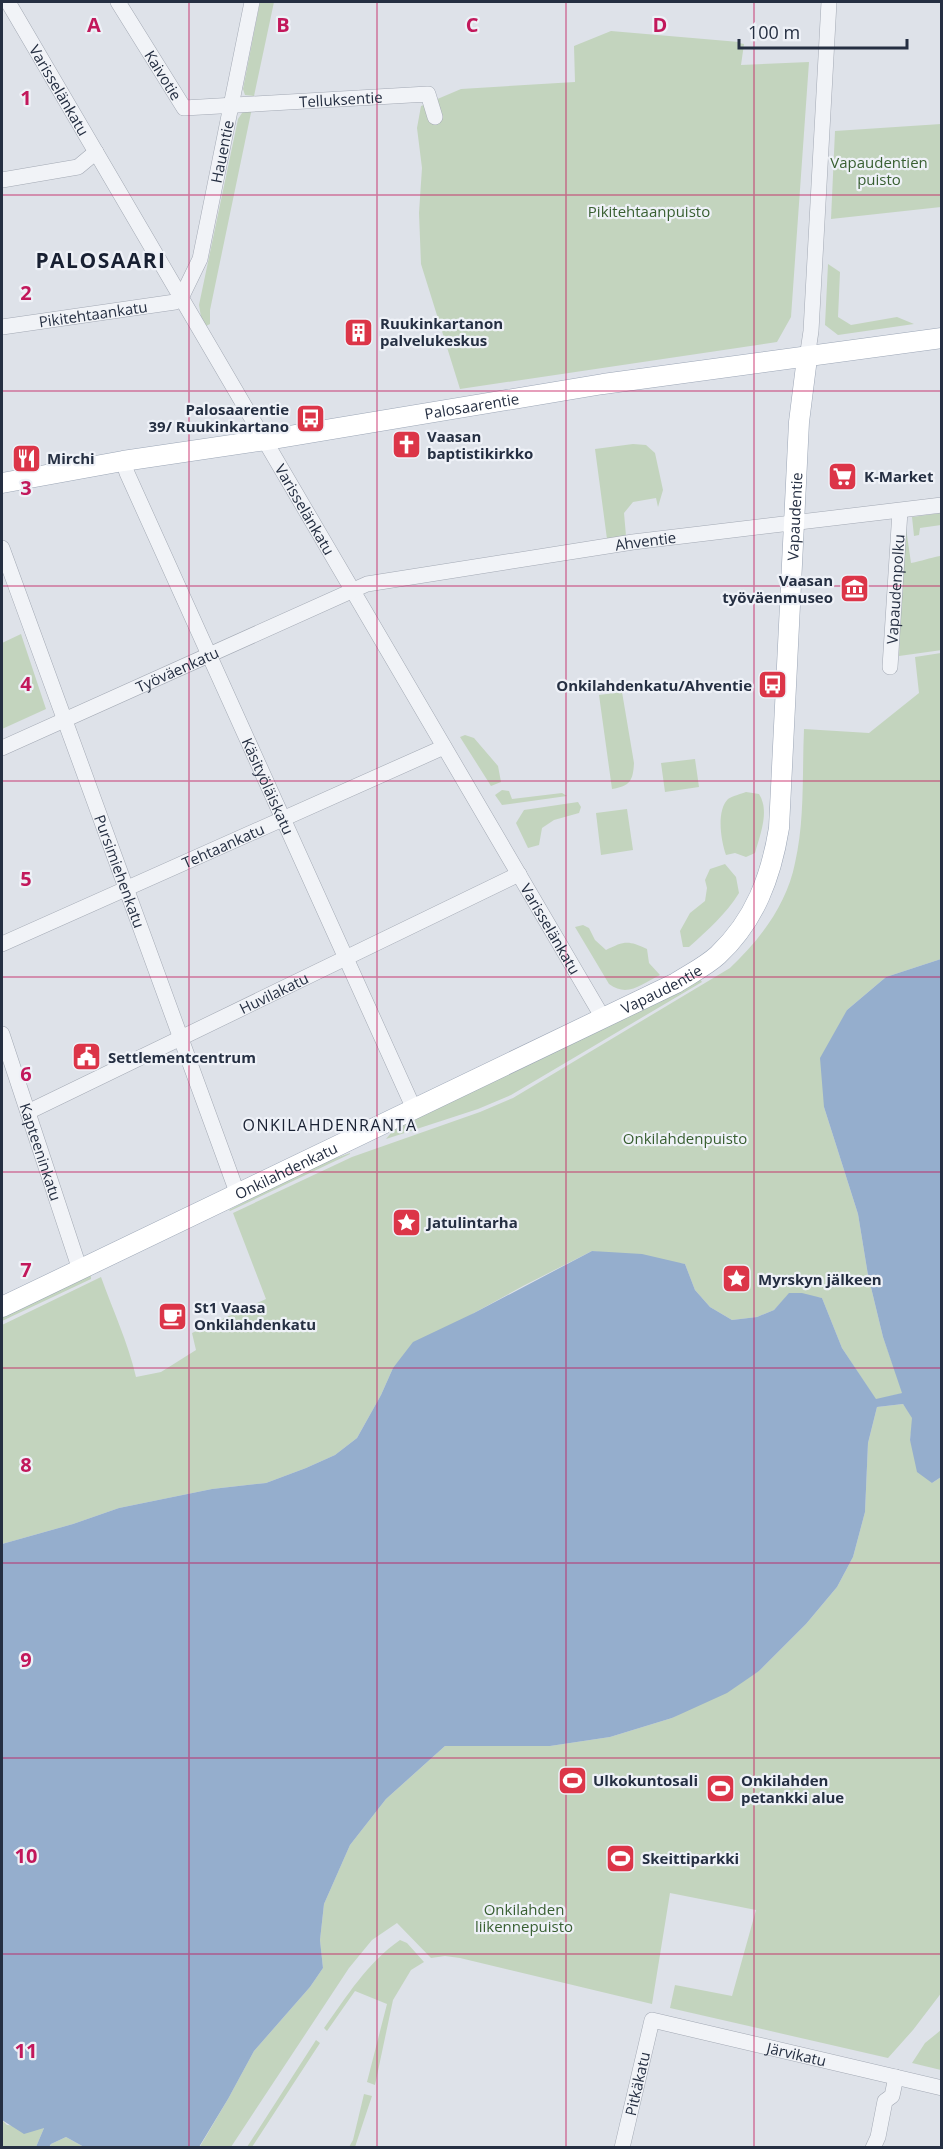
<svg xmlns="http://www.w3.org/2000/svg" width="943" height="2149" viewBox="0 0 943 2149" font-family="'Open Sans',sans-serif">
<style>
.green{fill:#c3d4be}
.water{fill:#95aecd}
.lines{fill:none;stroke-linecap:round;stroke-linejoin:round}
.minor-casing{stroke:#a3a9b4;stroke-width:16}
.major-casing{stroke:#9ca6b6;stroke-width:21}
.minor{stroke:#f1f3f7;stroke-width:15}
.major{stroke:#fff;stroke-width:20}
.grid{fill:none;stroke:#c2185b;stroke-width:1.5;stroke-opacity:0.55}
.labels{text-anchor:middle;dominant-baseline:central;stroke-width:4.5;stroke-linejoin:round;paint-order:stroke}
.street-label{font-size:15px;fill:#252f42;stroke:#eef1f7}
.park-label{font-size:15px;fill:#385f31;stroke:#eef1f7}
.poi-label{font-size:15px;font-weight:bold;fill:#252f42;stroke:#eef1f7;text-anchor:start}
.neighbourhood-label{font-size:16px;letter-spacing:1.5px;fill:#182032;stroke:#eef1f7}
.district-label{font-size:21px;font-weight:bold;letter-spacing:1.5px;fill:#182032;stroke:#eef1f7}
.grid-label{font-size:20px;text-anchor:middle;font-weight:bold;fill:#c2185b;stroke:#eef1f7;stroke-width:4.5;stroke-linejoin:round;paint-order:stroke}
</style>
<rect width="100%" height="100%" fill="#dee2e9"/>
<path class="green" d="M 260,2 L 274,2 L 254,96 L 245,95 L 243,89 Z
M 611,31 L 739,42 L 739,43 L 744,44 L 741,65 L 809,62 L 791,317 L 777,342 L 460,389 L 421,264 L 419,213 L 422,168 L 417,128 L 421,106 L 461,89 L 575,82 L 574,46 Z
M 252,108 L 210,310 L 210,324 L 206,326 L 201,317 L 199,305 L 238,119 L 244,110 Z
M 941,124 L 941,207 L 831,219 L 835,131 Z
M 828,264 L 840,272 L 838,317 L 851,325 L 897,317 L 914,324 L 838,335 L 825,325 Z
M 633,444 L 646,445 L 655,453 L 663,490 L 658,507 L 656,498 L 633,502 L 624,513 L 626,536 L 607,539 L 595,449 Z
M 941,513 L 941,525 L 920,528 L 919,535 L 914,536 L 912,517 Z
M 905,521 L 911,563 C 922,561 929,558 940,556 L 942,650 L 899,656 Z
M 21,634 L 46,709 L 2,729 L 2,643 Z
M 941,653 L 941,959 L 886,977 L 847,1010 L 824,1107 L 858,1214 L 868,1275 L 883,1337 L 903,1393 L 876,1400 L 842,1348 L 822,1298 L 790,1293 L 774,1310 L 757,1317 L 732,1320 L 710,1307 L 695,1290 L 685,1264 L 592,1251 L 523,1286 L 474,1313 L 393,1368 L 381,1395 L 357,1438 L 335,1455 L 306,1468 L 266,1483 L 212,1489 L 119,1508 L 73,1524 L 2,1544 L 2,1325 L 101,1277 C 113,1311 128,1342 136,1377 L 161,1372 L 196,1350 L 192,1333 L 266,1299 L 233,1213 L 352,1157 L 480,1112 L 513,1098 L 730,968 C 760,940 787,904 795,863 C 805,820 802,773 804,729 L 869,733 L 919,693 L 915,657 Z
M 622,692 L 634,763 C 633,781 630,786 612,789 L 599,695 Z
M 465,735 L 474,738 L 498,766 L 501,782 L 491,786 L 460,737 Z
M 695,759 L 699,787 L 665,792 L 661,763 Z
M 502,790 L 509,791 L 512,799 L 562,793 L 567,796 L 502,805 L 495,795 Z
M 746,792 L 759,794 C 770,811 760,835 755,853 L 746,857 L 735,853 L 726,855 C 721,841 716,811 728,799 C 732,796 741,794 746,792 Z
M 578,802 L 581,807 L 579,813 L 554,820 L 542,828 L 539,845 L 528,848 L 516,823 L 524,810 Z
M 627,809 L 633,850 L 601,855 L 596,813 Z
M 725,864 L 736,877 L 739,893 C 726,914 708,930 689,947 L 683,947 L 680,931 L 690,913 L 705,901 L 707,888 L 705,880 L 710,869 Z
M 583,925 L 589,928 L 595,940 L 606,950 C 624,941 628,940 647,949 L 649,963 L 660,975 C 641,984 628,998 609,984 L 575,927 Z
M 700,979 L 702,982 L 511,1095 L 478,1109 L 386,1139 L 396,1127 Z
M 350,1153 L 350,1154 L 230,1211 L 229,1210 L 314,1166 Z
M 89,1274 L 91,1276 L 91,1279 L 2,1321 L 2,1317 L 9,1313 Z
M 903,1404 L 913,1418 L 910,1440 L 932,1483 L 941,1477 L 942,1992 L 913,2030 L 888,2058 L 670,2008 L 675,1985 L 732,1996 L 756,1910 L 670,1893 L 652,2004 L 460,1958 L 445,1956 L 431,1958 L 397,1923 L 372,1940 L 349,1968 L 231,2147 L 199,2148 L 228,2099 L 254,2051 L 310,1987 L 323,1968 L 320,1940 L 324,1904 L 350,1845 L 386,1799 L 445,1746 L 550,1746 L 610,1737 L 672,1718 L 759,1671 L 806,1624 L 837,1587 L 853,1557 L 865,1512 L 868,1443 L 877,1407 Z
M 400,1940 L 407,1943 L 424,1962 L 411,1970 L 393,2000 L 375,2085 L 367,2082 L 387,2004 L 355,1991 L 327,2031 L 324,2028 C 347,1996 367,1963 400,1940 Z
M 941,2030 L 941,2070 L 912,2063 L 925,2043 Z
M 316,2040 L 320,2043 L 252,2147 L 247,2147 Z
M 364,2094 L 372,2096 L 355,2147 L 349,2147 L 353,2140 Z
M 2,2120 L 7,2125 L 44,2128 L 36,2147 L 2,2147 Z
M 66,2137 L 84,2147 L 49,2148 L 51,2144 Z"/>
<path class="water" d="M 941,959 L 941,1477 L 932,1483 L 917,1472 L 910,1440 L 912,1418 L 903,1404 L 877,1407 L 868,1443 L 865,1512 L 853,1557 L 837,1587 L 806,1624 L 759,1671 L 727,1693 L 672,1718 L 610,1737 L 550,1746 L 445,1746 L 386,1799 L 350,1845 L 324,1904 L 320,1940 L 323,1968 L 310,1987 L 254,2051 L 228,2099 L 199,2147 L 84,2147 L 66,2137 L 51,2144 L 49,2147 L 36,2147 L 44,2128 L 24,2134 L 2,2120 L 2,1544 L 73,1524 L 119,1508 L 212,1489 L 266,1483 L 306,1468 L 335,1455 L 357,1438 L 381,1395 L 393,1368 L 413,1342 L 474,1313 L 592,1251 L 642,1254 L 685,1264 L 695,1290 L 710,1307 L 732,1320 L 757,1317 L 774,1310 L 789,1293 L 802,1293 L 822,1298 L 842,1348 L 876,1399 L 902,1393 L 883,1337 L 868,1275 L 858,1214 L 824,1107 L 820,1058 L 847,1010 L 886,977 Z"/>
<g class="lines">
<defs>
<g id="minor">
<path id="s1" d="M 8,2 L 603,1018"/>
<path id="s2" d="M 118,2 L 184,108 L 428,94 L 435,117"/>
<path d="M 2,180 L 78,167 L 96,152"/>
<path id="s3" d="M 181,298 L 200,259 L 252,2"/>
<path id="s4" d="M 2,327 L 175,302 L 181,298"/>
<path d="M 807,358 L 811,331 L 829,2"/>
<path id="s5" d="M 123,461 L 127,473 L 414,1109"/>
<path id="s6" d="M 2,548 L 238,1195"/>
<path id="s7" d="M 890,667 L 900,511"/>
<path id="s8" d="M 2,748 L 367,584 L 633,542 L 942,505"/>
<path id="s9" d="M 2,944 L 444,747"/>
<path id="s10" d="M 2,1034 L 80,1270"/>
<path id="s11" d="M 28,1112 L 519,874"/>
<path id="s12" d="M 622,2148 L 652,2020 L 942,2088"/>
<path d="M 873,2148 L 878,2137 L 885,2101 L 892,2096 L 896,2077"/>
</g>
<g id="major">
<path id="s13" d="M 2,483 L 123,461 L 266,440 L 603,384 L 942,338"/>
<path id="s14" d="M 2,1307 L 676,983 C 690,974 706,966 718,955 C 755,920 771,877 779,828 L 799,422 L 807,358"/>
</g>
</defs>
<use href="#minor" class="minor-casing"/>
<use href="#major" class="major-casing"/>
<use href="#minor" class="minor"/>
<use href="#major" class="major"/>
</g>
<path class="grid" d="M 189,2 L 189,2148M 377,2 L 377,2148M 566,2 L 566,2148M 754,2 L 754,2148M 2,195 L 942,195M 2,391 L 942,391M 2,586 L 942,586M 2,781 L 942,781M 2,977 L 942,977M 2,1172 L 942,1172M 2,1368 L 942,1368M 2,1563 L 942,1563M 2,1758 L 942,1758M 2,1954 L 942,1954"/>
<defs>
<symbol id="building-square" viewBox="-11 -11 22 22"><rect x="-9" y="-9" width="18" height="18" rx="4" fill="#dc3548" stroke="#eef1f7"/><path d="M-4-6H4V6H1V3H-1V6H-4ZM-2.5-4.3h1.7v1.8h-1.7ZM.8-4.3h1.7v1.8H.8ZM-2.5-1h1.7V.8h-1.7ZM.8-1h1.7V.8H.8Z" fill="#fff"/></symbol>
<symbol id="bus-square" viewBox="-11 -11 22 22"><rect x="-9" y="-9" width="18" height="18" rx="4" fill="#dc3548" stroke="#eef1f7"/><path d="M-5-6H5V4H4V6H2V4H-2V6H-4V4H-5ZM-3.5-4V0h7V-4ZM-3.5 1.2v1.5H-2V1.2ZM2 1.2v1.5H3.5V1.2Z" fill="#fff"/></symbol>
<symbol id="church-square" viewBox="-11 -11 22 22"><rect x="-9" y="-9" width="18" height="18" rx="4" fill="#dc3548" stroke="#eef1f7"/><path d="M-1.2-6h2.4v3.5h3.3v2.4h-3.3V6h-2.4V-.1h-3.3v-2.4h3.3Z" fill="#fff"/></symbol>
<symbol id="restaurant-square" viewBox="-11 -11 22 22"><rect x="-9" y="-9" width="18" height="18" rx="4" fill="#dc3548" stroke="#eef1f7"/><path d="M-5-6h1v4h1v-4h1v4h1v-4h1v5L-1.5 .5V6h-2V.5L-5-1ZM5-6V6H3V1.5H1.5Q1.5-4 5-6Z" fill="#fff"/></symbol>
<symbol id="supermarket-square" viewBox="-11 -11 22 22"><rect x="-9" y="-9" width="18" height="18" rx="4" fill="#dc3548" stroke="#eef1f7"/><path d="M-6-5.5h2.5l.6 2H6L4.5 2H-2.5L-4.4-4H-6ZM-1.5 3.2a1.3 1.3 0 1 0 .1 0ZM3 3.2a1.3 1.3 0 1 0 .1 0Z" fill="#fff"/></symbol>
<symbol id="museum-square" viewBox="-11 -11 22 22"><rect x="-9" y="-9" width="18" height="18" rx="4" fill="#dc3548" stroke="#eef1f7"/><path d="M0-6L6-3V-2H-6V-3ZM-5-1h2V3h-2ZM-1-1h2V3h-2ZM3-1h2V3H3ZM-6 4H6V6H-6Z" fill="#fff"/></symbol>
<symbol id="civic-square" viewBox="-11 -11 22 22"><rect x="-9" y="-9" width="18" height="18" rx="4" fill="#dc3548" stroke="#eef1f7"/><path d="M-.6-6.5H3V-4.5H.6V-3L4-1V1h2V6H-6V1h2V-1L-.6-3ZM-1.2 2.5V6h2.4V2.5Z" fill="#fff"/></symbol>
<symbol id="sight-square" viewBox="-11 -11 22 22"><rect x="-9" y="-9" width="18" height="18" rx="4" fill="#dc3548" stroke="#eef1f7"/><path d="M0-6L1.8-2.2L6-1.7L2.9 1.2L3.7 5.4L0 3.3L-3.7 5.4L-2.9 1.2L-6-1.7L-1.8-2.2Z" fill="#fff"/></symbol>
<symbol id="cafe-square" viewBox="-11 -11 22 22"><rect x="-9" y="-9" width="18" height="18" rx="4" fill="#dc3548" stroke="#eef1f7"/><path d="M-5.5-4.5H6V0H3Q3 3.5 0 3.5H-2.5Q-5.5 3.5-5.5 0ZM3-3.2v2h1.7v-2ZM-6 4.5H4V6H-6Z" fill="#fff"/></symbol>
<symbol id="stadium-square" viewBox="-11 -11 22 22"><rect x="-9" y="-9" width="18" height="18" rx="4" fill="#dc3548" stroke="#eef1f7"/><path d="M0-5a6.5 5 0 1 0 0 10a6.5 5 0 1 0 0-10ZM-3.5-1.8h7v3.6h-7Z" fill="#fff"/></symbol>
</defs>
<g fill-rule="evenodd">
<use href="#building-square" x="342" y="316" width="33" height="33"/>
<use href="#bus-square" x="294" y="402" width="33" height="33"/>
<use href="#church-square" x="390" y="428" width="33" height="33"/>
<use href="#restaurant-square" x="10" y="442" width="33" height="33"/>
<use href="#supermarket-square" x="826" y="460" width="33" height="33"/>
<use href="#museum-square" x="838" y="572" width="33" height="33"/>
<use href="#bus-square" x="756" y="668" width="33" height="33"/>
<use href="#civic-square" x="70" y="1040" width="33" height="33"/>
<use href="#sight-square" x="390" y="1206" width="33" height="33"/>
<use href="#sight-square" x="720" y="1262" width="33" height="33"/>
<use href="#cafe-square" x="156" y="1300" width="33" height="33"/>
<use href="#stadium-square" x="556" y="1764" width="33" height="33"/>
<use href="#stadium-square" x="704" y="1772" width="33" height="33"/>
<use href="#stadium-square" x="604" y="1842" width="33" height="33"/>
</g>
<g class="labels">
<g class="street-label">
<text stroke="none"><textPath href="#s2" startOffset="86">Kaivotie</textPath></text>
<text stroke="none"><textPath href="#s1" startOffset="102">Varisselänkatu</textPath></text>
<text stroke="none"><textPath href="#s2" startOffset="282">Telluksentie</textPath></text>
<text stroke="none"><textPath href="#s3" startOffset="153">Hauentie</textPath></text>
<text stroke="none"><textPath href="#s4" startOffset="92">Pikitehtaankatu</textPath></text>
<text stroke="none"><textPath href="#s13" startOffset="476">Palosaarentie</textPath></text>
<text stroke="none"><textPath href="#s1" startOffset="588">Varisselänkatu</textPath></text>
<text stroke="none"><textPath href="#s14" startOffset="1254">Vapaudentie</textPath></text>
<text stroke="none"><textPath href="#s8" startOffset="682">Ahventie</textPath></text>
<text stroke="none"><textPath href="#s7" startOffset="78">Vapaudenpolku</textPath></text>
<text stroke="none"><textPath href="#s8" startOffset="192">Työväenkatu</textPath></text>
<text stroke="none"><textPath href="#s5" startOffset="356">Käsityöläiskatu</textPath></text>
<text stroke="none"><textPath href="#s9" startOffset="242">Tehtaankatu</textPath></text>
<text stroke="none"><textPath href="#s6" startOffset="344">Pursimiehenkatu</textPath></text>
<text stroke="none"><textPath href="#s1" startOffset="1074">Varisselänkatu</textPath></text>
<text stroke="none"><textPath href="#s14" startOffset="732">Vapaudentie</textPath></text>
<text stroke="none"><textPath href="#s11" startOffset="273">Huvilakatu</textPath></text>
<text stroke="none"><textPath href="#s10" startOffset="124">Kapteeninkatu</textPath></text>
<text stroke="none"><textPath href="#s14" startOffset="315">Onkilahdenkatu</textPath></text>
<text stroke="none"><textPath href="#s12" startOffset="280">Järvikatu</textPath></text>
<text stroke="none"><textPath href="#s12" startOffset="66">Pitkäkatu</textPath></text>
</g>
<g class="park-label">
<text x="879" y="162">Vapaudentien<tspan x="879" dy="17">puisto</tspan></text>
<text x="649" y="211">Pikitehtaanpuisto</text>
<text x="685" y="1138">Onkilahdenpuisto</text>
<text x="524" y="1909">Onkilahden<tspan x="524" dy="17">liikennepuisto</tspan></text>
</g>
<g class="poi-label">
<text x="380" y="323">Ruukinkartanon<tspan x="380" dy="17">palvelukeskus</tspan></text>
<text x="289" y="409" text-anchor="end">Palosaarentie<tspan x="289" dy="17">39/ Ruukinkartano</tspan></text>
<text x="427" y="436">Vaasan<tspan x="427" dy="17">baptistikirkko</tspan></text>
<text x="47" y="458">Mirchi</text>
<text x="864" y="476">K-Market</text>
<text x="833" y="580" text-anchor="end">Vaasan<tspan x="833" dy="17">työväenmuseo</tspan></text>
<text x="752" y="685" text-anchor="end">Onkilahdenkatu/Ahventie</text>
<text x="108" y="1057">Settlementcentrum</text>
<text x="427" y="1222">Jatulintarha</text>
<text x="758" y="1279">Myrskyn jälkeen</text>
<text x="194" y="1307">St1 Vaasa<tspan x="194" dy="17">Onkilahdenkatu</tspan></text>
<text x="593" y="1780">Ulkokuntosali</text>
<text x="741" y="1780">Onkilahden<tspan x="741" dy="17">petankki alue</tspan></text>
<text x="642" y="1858">Skeittiparkki</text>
</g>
<g class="neighbourhood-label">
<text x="330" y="1125">ONKILAHDENRANTA</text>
</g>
<g class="district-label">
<text x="101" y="260">PALOSAARI</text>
</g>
</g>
<g class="grid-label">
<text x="94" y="32">A</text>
<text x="283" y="32">B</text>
<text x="472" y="32">C</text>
<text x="660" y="32">D</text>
<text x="26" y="105">1</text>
<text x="26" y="300">2</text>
<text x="26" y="495">3</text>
<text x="26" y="691">4</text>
<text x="26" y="886">5</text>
<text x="26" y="1081">6</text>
<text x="26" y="1277">7</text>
<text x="26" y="1472">8</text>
<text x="26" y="1667">9</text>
<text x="26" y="1863">10</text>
<text x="26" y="2058">11</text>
</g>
<rect width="943" height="2149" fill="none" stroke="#252f42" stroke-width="6"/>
<path d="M739 39v9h168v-9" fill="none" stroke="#252f42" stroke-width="3"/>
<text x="748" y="39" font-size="18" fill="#252f42" stroke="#eef1f7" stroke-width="4.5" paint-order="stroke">100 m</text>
</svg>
